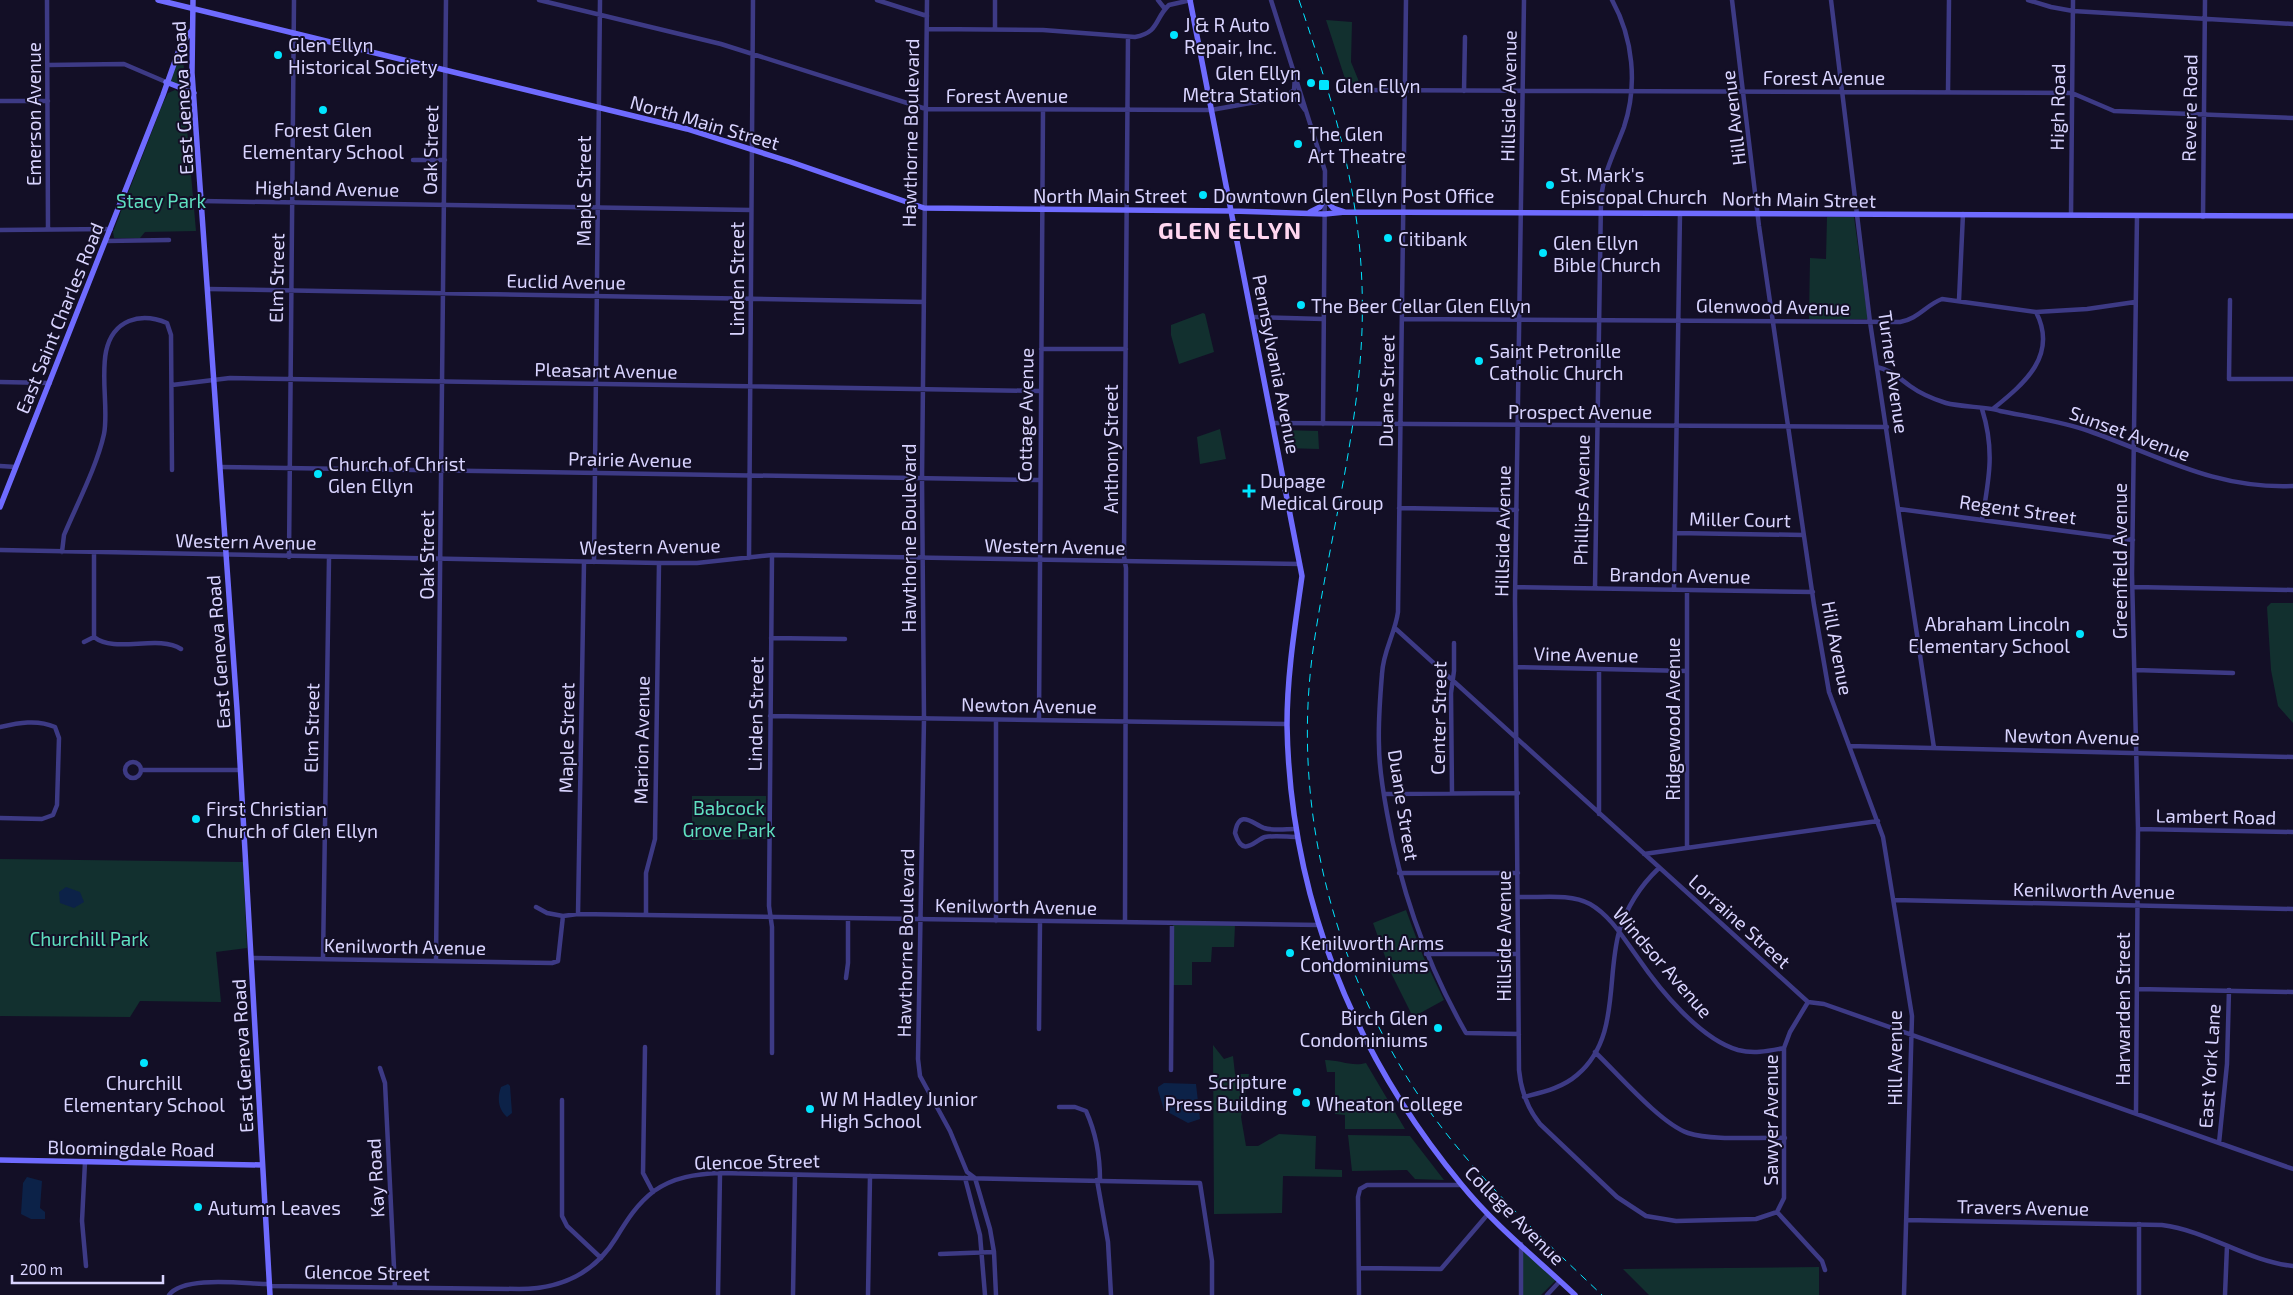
<svg xmlns="http://www.w3.org/2000/svg" width="2293" height="1295" viewBox="0 0 2293 1295" font-family="'Exo 2',sans-serif">
<style>
.green{fill:#12302f}
.water{fill:#0c2248}
.lines{fill:none;stroke-linecap:round;stroke-linejoin:round}
.street{stroke:#3d3a85;stroke-width:4.5}
.secondary{stroke:#6f6bff;stroke-width:5.5}
.rail{stroke:#00e5ff;stroke-width:1;stroke-dasharray:8 6;stroke-linecap:butt}
.poi-dot{fill:#00e5ff;stroke:#130f26;stroke-width:2}
.labels{text-anchor:middle;dominant-baseline:central;stroke-width:4;stroke-linejoin:round;paint-order:stroke}
.poi-label{font-size:19px;fill:#d9d4ff;stroke:#130f26;text-anchor:start}
.street-label{font-size:19px;fill:#d9d4ff;stroke:#130f26}
.park-label{font-size:19px;fill:#5fe0c0;stroke:#130f26}
.district-label{font-size:24px;font-weight:bold;letter-spacing:1px;fill:#ffd6f0;stroke:#130f26}
</style>
<rect width="100%" height="100%" fill="#130f26"/>
<path class="green" d="M 1326,20 L 1352,22 L 1351,62 L 1362,89 L 1348,88 Z
M 181,50 L 182,50 L 186,88 L 170,81 Z
M 175,90 L 184,95 L 196,231 L 145,232 L 140,238 L 114,238 L 113,232 L 163,103 L 168,93 Z
M 1827,217 L 1854,217 L 1868,319 L 1809,319 L 1810,258 L 1826,259 Z
M 1203,313 L 1205,314 L 1214,352 L 1179,364 L 1171,335 L 1171,325 Z
M 1220,429 L 1226,459 L 1200,464 L 1197,437 Z
M 1282,430 L 1318,431 L 1319,449 L 1285,448 Z
M 2271,603 L 2293,603 L 2293,723 L 2278,706 L 2271,670 L 2267,607 Z
M 692,796 L 766,796 L 766,839 L 692,840 Z
M 0,859 L 243,862 L 247,948 L 216,952 L 221,1002 L 140,1001 L 130,1017 L 0,1016 Z
M 1406,910 L 1423,956 L 1444,1000 L 1413,1017 L 1391,973 L 1373,923 Z
M 1173,924 L 1235,925 L 1234,947 L 1212,947 L 1211,962 L 1192,962 L 1192,985 L 1173,985 Z
M 1213,1045 L 1224,1059 L 1233,1056 L 1235,1074 L 1249,1074 L 1241,1117 L 1246,1146 L 1258,1146 L 1279,1134 L 1316,1136 L 1315,1169 L 1342,1170 L 1342,1177 L 1283,1176 L 1282,1213 L 1214,1214 Z
M 1325,1060 C 1340,1060 1352,1067 1366,1063 L 1405,1129 L 1345,1129 L 1345,1115 L 1335,1114 L 1335,1072 L 1327,1072 Z
M 1348,1135 L 1410,1136 L 1444,1180 L 1415,1179 L 1407,1170 L 1352,1171 Z
M 1522,1248 L 1556,1280 L 1541,1295 L 1523,1295 Z
M 1819,1267 L 1819,1295 L 1649,1295 L 1623,1269 Z"/>
<path class="water" d="M 66,887 L 80,892 L 84,902 L 74,908 L 60,903 L 59,892 Z
M 1164,1083 L 1196,1084 L 1200,1119 L 1188,1123 L 1164,1110 L 1158,1090 L 1158,1087 Z
M 508,1084 L 510,1086 L 512,1113 L 507,1117 C 498,1109 497,1098 501,1087 Z
M 27,1177 L 42,1181 L 40,1208 L 45,1212 L 45,1219 L 31,1219 L 21,1214 L 23,1183 Z"/>
<g class="lines">
<path class="street" d="M 47,0 L 48,229
M 539,0 L 721,44 L 926,109 L 1211,110 L 1284,97 L 1294,90 L 1295,77
M 877,0 L 927,16
M 927,0 L 922,479 L 924,719 L 918,1059 L 920,1076 L 950,1131 L 967,1172 L 975,1178 L 990,1229 L 994,1252 L 996,1295
M 1158,0 L 1165,9
M 1271,0 L 1325,171 L 1323,424
M 1406,0 L 1398,612 C 1395,634 1383,651 1382,674 C 1380,698 1378,722 1379,746 C 1379,769 1383,791 1387,813 C 1401,892 1426,963 1466,1033 L 1519,1034
M 1524,0 L 1515,599 L 1519,1070 C 1521,1091 1527,1108 1540,1124 L 1617,1197 L 1646,1216 L 1676,1221 L 1756,1219 L 1777,1212 L 1822,1261 L 1825,1270
M 1732,0 L 1759,226 L 1814,605 L 1829,692 L 1883,837 L 1912,1016 L 1904,1295
M 1831,0 L 1870,322 L 1934,748
M 2028,0 L 2051,7 L 2073,11 L 2293,24
M 927,29 L 1043,30 L 1135,37 C 1160,32 1154,19 1169,5 L 1191,0
M 995,29 L 995,0
M 48,65 L 124,64 L 166,82
M 1351,90 L 2072,93 L 2114,111 L 2293,118
M 1464,91 L 1465,37
M 1948,92 L 1949,0
M 1284,97 L 1298,100 L 1305,110
M 0,101 L 48,101
M 413,160 L 445,160
M 202,201 L 751,210
M 2071,215 L 2073,0
M 2203,217 L 2205,0
M 0,230 L 111,229
M 106,241 L 169,240
M 208,289 L 924,302
M 1959,300 L 1963,214
M 2230,300 L 2229,379 L 2293,379
M 1253,317 L 1323,319
M 1402,319 L 1900,322 C 1918,319 1926,305 1942,299 L 2036,312 L 2087,309 L 2135,302
M 1041,349 L 1126,349
M 1877,367 C 1891,370 1899,378 1910,386 C 1921,394 1933,399 1946,403 C 1960,407 1991,407 2000,411 C 2030,417 2060,421 2089,431 C 2160,456 2214,489 2293,486
M 0,382 L 50,383
M 172,385 L 230,378 L 1040,391
M 1994,408 C 2025,383 2058,355 2036,312
M 1982,409 C 1995,450 1989,479 1982,520
M 1274,423 L 1887,427
M 0,466 L 16,467
M 220,467 L 1039,480
M 1399,508 L 1517,510
M 1899,509 L 2133,540
M 1675,533 L 1804,535
M 0,550 L 659,563 L 697,563 L 772,555 L 1300,564
M 62,552 L 64,535 C 77,504 97,466 104,434 C 111,400 89,338 129,321 C 142,316 155,318 167,323 L 171,335 L 172,470
M 94,553 L 94,637 C 115,654 158,634 181,649
M 772,555 L 769,906 L 772,927 L 772,1053
M 289,557 L 294,0
M 749,558 L 753,0
M 594,562 L 600,0
M 1516,587 L 1813,592
M 2134,587 L 2293,590
M 1595,588 L 1601,200 C 1603,173 1615,151 1624,127 C 1638,85 1633,38 1612,0
M 1674,589 L 1680,213
M 1396,629 L 1808,1002 L 1824,1004 L 2293,1169
M 771,638 L 845,639
M 84,642 L 94,637
M 1516,667 L 1687,671
M 1599,669 L 1599,814
M 2135,670 L 2233,673
M 770,716 L 1287,724
M 1039,720 L 1043,110
M 0,727 C 18,723 37,719 55,727 L 59,738 L 57,805 L 53,815 L 42,819 L 0,818
M 1849,746 L 2293,757
M125 770a8 8 0 1 1 16 0a8 8 0 1 1-16 0Z
M 141,770 L 240,770
M 1452,793 L 1451,693 L 1454,671 L 1454,643
M 1384,794 L 1518,793
M 1296,829 C 1286,829 1273,831 1264,828 C 1253,824 1239,808 1235,833 C 1243,859 1255,840 1265,837 C 1275,835 1287,837 1298,837
M 2138,829 L 2293,832
M 1687,848 L 1687,590
M 1644,854 L 1878,821
M 1399,873 L 1518,873
M 1518,897 C 1540,898 1570,893 1590,904 C 1611,916 1624,939 1638,958 C 1660,990 1700,1039 1738,1050 C 1754,1054 1768,1051 1784,1048
M 1894,900 L 2293,909
M 536,907 L 547,913 L 563,916
M 578,914 L 584,562
M 646,915 L 646,873 L 655,839 L 659,563
M 563,916 L 578,914 L 1319,925
M 996,921 L 996,720
M 1125,922 L 1126,568 L 1124,556 L 1128,37
M 1426,954 L 1518,954
M 252,958 L 552,963 L 558,961 L 563,916
M 323,959 L 329,558
M 436,961 L 446,0
M 846,978 L 848,963 L 848,919
M 2137,989 L 2293,992
M 1039,1029 L 1040,921
M 645,1047 L 643,1173 L 653,1192
M 1595,1052 C 1618,1074 1661,1124 1688,1133 C 1713,1141 1758,1137 1785,1138
M 380,1068 L 385,1083 L 395,1288
M 1171,1070 L 1172,923
M 1524,1097 C 1543,1092 1562,1088 1577,1075 C 1620,1039 1606,979 1619,932 C 1627,906 1640,886 1659,868
M 562,1100 L 562,1216 L 567,1226 L 601,1258
M 1059,1107 L 1075,1107 L 1086,1111 C 1096,1133 1100,1156 1100,1180 L 1097,1180 L 1108,1242 L 1111,1295
M 2136,1113 L 2138,829 L 2132,574 L 2137,216
M 2219,1143 L 2227,1064 L 2229,990
M 85,1162 L 82,1221 L 86,1266
M 965,1178 L 980,1235 L 985,1295
M 1777,1212 L 1784,1198 L 1784,1048 L 1790,1032 L 1808,1002
M 1906,1220 L 2162,1225 C 2209,1231 2246,1261 2293,1266
M 2139,1224 L 2139,1295
M 1521,1244 L 1521,1295
M 940,1254 L 994,1252
M 1359,1268 L 1441,1269 L 1488,1214
M 269,1286 L 519,1289 C 560,1289 594,1274 616,1238 C 627,1220 637,1204 654,1191 C 674,1177 696,1174 720,1173 L 1200,1183 L 1212,1261 L 1212,1295
M 169,1295 C 184,1275 246,1284 269,1284
M 718,1295 L 720,1173
M 793,1295 L 795,1175
M 868,1295 L 870,1176
M 1359,1295 L 1358,1197 L 1360,1189 L 1367,1185 L 1461,1185
M 1547,1295 L 1560,1281
M 2225,1295 L 2227,1246"/>
<path class="secondary" d="M 158,0 L 687,129 L 791,162 L 924,208 L 1232,211 L 1325,214 L 1345,212 L 2293,216
M 193,0 L 192,73 L 237,709 L 270,1295
M 1190,0 L 1302,576 C 1295,626 1287,675 1287,725 C 1290,897 1353,1053 1461,1184 C 1494,1225 1537,1259 1575,1295
M 166,82 L 194,93
M 1310,212 L 1320,207 L 1325,198 L 1333,208 L 1345,212
M 0,507 L 163,95 L 180,47 L 192,30
M 0,1160 L 262,1165"/>
<path class="rail" d="M 1299,0 C 1337,113 1366,209 1362,330 C 1358,437 1328,544 1313,650 C 1293,795 1327,944 1402,1069 C 1454,1157 1528,1225 1602,1295"/>
</g>
<g class="poi-dot">
<circle cx="1174" cy="35" r="5"/>
<circle cx="278" cy="55" r="5"/>
<circle cx="1311" cy="83" r="5"/>
<rect x="1318" y="79" width="12" height="12" rx="2.5"/>
<circle cx="323" cy="110" r="5"/>
<circle cx="1298" cy="144" r="5"/>
<circle cx="1550" cy="185" r="5"/>
<circle cx="1203" cy="195" r="5"/>
<circle cx="1388" cy="238" r="5"/>
<circle cx="1543" cy="253" r="5"/>
<circle cx="1301" cy="305" r="5"/>
<circle cx="1479" cy="361" r="5"/>
<circle cx="318" cy="474" r="5"/>
<path d="M1246.5 483.5h5v5h5v5h-5v5h-5v-5h-5v-5h5z"/>
<circle cx="2080" cy="634" r="5"/>
<circle cx="196" cy="819" r="5"/>
<circle cx="1290" cy="953" r="5"/>
<circle cx="1438" cy="1028" r="5"/>
<circle cx="144" cy="1063" r="5"/>
<circle cx="1297" cy="1092" r="5"/>
<circle cx="1306" cy="1103" r="5"/>
<circle cx="810" cy="1109" r="5"/>
<circle cx="198" cy="1207" r="5"/>
</g>
<g class="labels">
<g class="poi-label">
<text x="1184" y="24">J &amp; R Auto<tspan x="1184" dy="22">Repair, Inc.</tspan></text>
<text x="288" y="44">Glen Ellyn<tspan x="288" dy="22">Historical Society</tspan></text>
<text x="1301" y="72" text-anchor="end">Glen Ellyn<tspan x="1301" dy="22">Metra Station</tspan></text>
<text x="1335" y="85">Glen Ellyn</text>
<text x="323" y="129" text-anchor="middle">Forest Glen<tspan x="323" dy="22">Elementary School</tspan></text>
<text x="1308" y="133">The Glen<tspan x="1308" dy="22">Art Theatre</tspan></text>
<text x="1560" y="174">St. Mark's<tspan x="1560" dy="22">Episcopal Church</tspan></text>
<text x="1213" y="195">Downtown Glen Ellyn Post Office</text>
<text x="1398" y="238">Citibank</text>
<text x="1553" y="242">Glen Ellyn<tspan x="1553" dy="22">Bible Church</tspan></text>
<text x="1311" y="305">The Beer Cellar Glen Ellyn</text>
<text x="1489" y="350">Saint Petronille<tspan x="1489" dy="22">Catholic Church</tspan></text>
<text x="328" y="463">Church of Christ<tspan x="328" dy="22">Glen Ellyn</tspan></text>
<text x="1260" y="480">Dupage<tspan x="1260" dy="22">Medical Group</tspan></text>
<text x="2070" y="623" text-anchor="end">Abraham Lincoln<tspan x="2070" dy="22">Elementary School</tspan></text>
<text x="206" y="808">First Christian<tspan x="206" dy="22">Church of Glen Ellyn</tspan></text>
<text x="1300" y="942">Kenilworth Arms<tspan x="1300" dy="22">Condominiums</tspan></text>
<text x="1428" y="1017" text-anchor="end">Birch Glen<tspan x="1428" dy="22">Condominiums</tspan></text>
<text x="1287" y="1081" text-anchor="end">Scripture<tspan x="1287" dy="22">Press Building</tspan></text>
<text x="144" y="1082" text-anchor="middle">Churchill<tspan x="144" dy="22">Elementary School</tspan></text>
<text x="820" y="1098">W M Hadley Junior<tspan x="820" dy="22">High School</tspan></text>
<text x="1316" y="1103">Wheaton College</text>
<text x="208" y="1207">Autumn Leaves</text>
</g>
<g class="street-label">
<text x="1824" y="77">Forest Avenue</text>
<text x="1007" y="95">Forest Avenue</text>
<text transform="translate(1508 96) rotate(-89)">Hillside Avenue</text>
<text transform="translate(182 98) rotate(-93)">East Geneva Road</text>
<text transform="translate(2057 107) rotate(-89)">High Road</text>
<text transform="translate(2189 108) rotate(-89)">Revere Road</text>
<text transform="translate(33 114) rotate(-90)">Emerson Avenue</text>
<text transform="translate(1733 118) rotate(-97)">Hill Avenue</text>
<text transform="translate(705 122) rotate(16)">North Main Street</text>
<text transform="translate(910 133) rotate(-89)">Hawthorne Boulevard</text>
<text transform="translate(430 150) rotate(-89)">Oak Street</text>
<text transform="translate(327 188) rotate(1)">Highland Avenue</text>
<text transform="translate(583 191) rotate(-90)">Maple Street</text>
<text x="1110" y="195">North Main Street</text>
<text transform="translate(1799 199) rotate(1)">North Main Street</text>
<text transform="translate(276 278) rotate(-89)">Elm Street</text>
<text transform="translate(736 279) rotate(-90)">Linden Street</text>
<text transform="translate(566 281) rotate(1)">Euclid Avenue</text>
<text transform="translate(1773 306) rotate(1)">Glenwood Avenue</text>
<text transform="translate(59 318) rotate(-68)">East Saint Charles Road</text>
<text transform="translate(1277 364) rotate(79)">Pennsylvania Avenue</text>
<text transform="translate(606 370) rotate(1)">Pleasant Avenue</text>
<text transform="translate(1894 372) rotate(82)">Turner Avenue</text>
<text transform="translate(1386 391) rotate(-89)">Duane Street</text>
<text x="1580" y="411">Prospect Avenue</text>
<text transform="translate(1025 415) rotate(-89)">Cottage Avenue</text>
<text transform="translate(2130 433) rotate(20)">Sunset Avenue</text>
<text transform="translate(1110 449) rotate(-90)">Anthony Street</text>
<text transform="translate(630 459) rotate(1)">Prairie Avenue</text>
<text transform="translate(1581 500) rotate(-89)">Phillips Avenue</text>
<text transform="translate(2018 509) rotate(8)">Regent Street</text>
<text transform="translate(1740 519) rotate(1)">Miller Court</text>
<text transform="translate(1502 531) rotate(-89)">Hillside Avenue</text>
<text transform="translate(908 538) rotate(-90)">Hawthorne Boulevard</text>
<text transform="translate(246 541) rotate(1)">Western Avenue</text>
<text transform="translate(650 546) rotate(-1)">Western Avenue</text>
<text transform="translate(1055 546) rotate(1)">Western Avenue</text>
<text transform="translate(426 555) rotate(-90)">Oak Street</text>
<text transform="translate(2119 561) rotate(-90)">Greenfield Avenue</text>
<text transform="translate(1680 575) rotate(1)">Brandon Avenue</text>
<text transform="translate(1838 648) rotate(79)">Hill Avenue</text>
<text transform="translate(218 652) rotate(-94)">East Geneva Road</text>
<text transform="translate(1586 654) rotate(1)">Vine Avenue</text>
<text transform="translate(1029 705) rotate(1)">Newton Avenue</text>
<text transform="translate(755 714) rotate(-89)">Linden Street</text>
<text transform="translate(1438 718) rotate(-89)">Center Street</text>
<text transform="translate(1672 719) rotate(-90)">Ridgewood Avenue</text>
<text transform="translate(311 728) rotate(-89)">Elm Street</text>
<text transform="translate(2072 736) rotate(1)">Newton Avenue</text>
<text transform="translate(566 738) rotate(-89)">Maple Street</text>
<text transform="translate(641 740) rotate(-89)">Marion Avenue</text>
<text transform="translate(1404 805) rotate(81)">Duane Street</text>
<text transform="translate(2216 816) rotate(1)">Lambert Road</text>
<text transform="translate(2094 890) rotate(1)">Kenilworth Avenue</text>
<text transform="translate(1016 906) rotate(1)">Kenilworth Avenue</text>
<text transform="translate(1740 921) rotate(42)">Lorraine Street</text>
<text transform="translate(1503 936) rotate(-90)">Hillside Avenue</text>
<text transform="translate(905 943) rotate(-89)">Hawthorne Boulevard</text>
<text transform="translate(405 946) rotate(1)">Kenilworth Avenue</text>
<text transform="translate(1663 962) rotate(49)">Windsor Avenue</text>
<text transform="translate(2122 1009) rotate(-90)">Harwarden Street</text>
<text transform="translate(242 1056) rotate(-93)">East Geneva Road</text>
<text transform="translate(1894 1058) rotate(-90)">Hill Avenue</text>
<text transform="translate(2209 1066) rotate(-86)">East York Lane</text>
<text transform="translate(1770 1120) rotate(-90)">Sawyer Avenue</text>
<text transform="translate(131 1148) rotate(1)">Bloomingdale Road</text>
<text transform="translate(757 1161) rotate(-1)">Glencoe Street</text>
<text transform="translate(375 1178) rotate(-93)">Kay Road</text>
<text transform="translate(2023 1207) rotate(1)">Travers Avenue</text>
<text transform="translate(1515 1215) rotate(45)">College Avenue</text>
<text transform="translate(367 1272) rotate(1)">Glencoe Street</text>
</g>
<g class="park-label">
<text x="161" y="200">Stacy Park</text>
<text x="729" y="807">Babcock<tspan x="729" dy="22">Grove Park</tspan></text>
<text x="89" y="938">Churchill Park</text>
</g>
<g class="district-label">
<text x="1230" y="229">GLEN ELLYN</text>
</g>
</g>
<path d="M12 1275v8h151v-8" fill="none" stroke="#d9d4ff" stroke-width="2.5"/>
<text x="20" y="1275" font-size="15" fill="#d9d4ff" stroke="#130f26" stroke-width="4" paint-order="stroke">200 m</text>
</svg>
